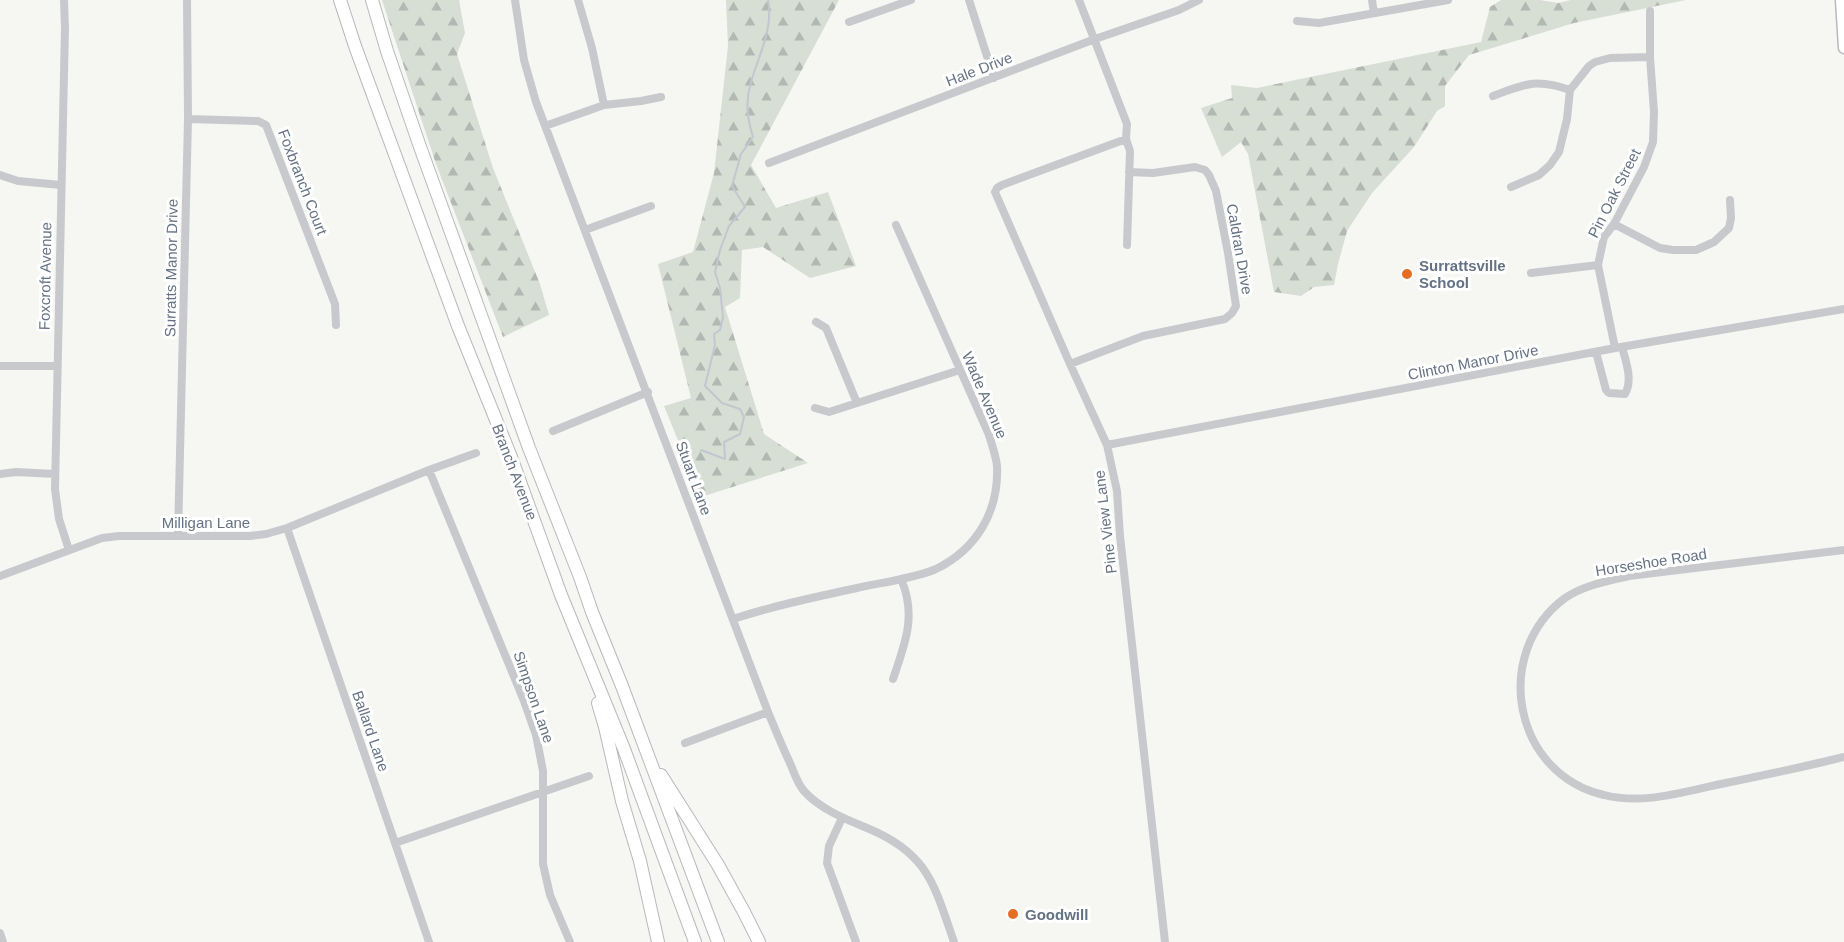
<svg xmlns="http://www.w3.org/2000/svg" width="1844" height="942" viewBox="0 0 1844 942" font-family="Arial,sans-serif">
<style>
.forest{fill:url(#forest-firs)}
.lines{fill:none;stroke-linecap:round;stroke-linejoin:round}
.stream{stroke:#c0c8cf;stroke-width:2}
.major-casing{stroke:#b7babf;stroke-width:13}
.highway-casing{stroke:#b7b9bd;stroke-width:14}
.minor{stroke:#c7c9cd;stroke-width:8}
.major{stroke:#fff;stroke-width:10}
.highway{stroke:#fff;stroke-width:12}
.poi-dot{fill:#e66e24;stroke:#fff;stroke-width:2}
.labels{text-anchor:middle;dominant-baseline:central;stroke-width:6;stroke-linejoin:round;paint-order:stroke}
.street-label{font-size:15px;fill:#657285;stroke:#fff}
.poi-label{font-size:15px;font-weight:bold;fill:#657285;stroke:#fff;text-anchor:start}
</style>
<defs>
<pattern id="forest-firs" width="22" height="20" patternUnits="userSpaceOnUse" patternTransform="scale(1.5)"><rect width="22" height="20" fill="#d7ded4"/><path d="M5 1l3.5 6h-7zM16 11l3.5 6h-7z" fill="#b2b8b2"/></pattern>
</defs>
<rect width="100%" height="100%" fill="#f6f7f3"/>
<path class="forest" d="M 382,0 L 459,0 L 465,33 L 457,54 L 493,168 L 540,284 L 549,315 L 503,337 L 436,164 Z
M 726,0 L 839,0 L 751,165 L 776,208 L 828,192 L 856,266 L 810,278 L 763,247 L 742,250 L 740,298 L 725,307 L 764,434 L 808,463 L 701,497 L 664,406 L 691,398 L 658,264 L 693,252 L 714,173 L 728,46 Z
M 1501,0 L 1540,0 L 1558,3 L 1571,0 L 1686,0 L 1574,23 L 1469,55 L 1445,86 L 1445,106 L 1437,111 L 1414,147 L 1372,193 L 1347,231 L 1338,264 L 1334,285 L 1314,287 L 1301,296 L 1274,292 L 1248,154 L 1241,142 L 1222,157 L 1201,108 L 1232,98 L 1231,85 L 1257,88 L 1481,42 L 1490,7 Z"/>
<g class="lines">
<path class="stream" d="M 701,450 L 725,459 L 724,442 L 740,434 L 744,417 L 740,409 L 722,403 L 705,386 L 715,345 L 714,334 L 720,330 L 723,317 L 720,288 L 715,272 L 720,250 L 729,226 L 745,207 L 732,186 L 741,154 L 753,137 C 748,120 745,104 750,86 C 757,58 774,30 768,0"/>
<defs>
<path id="major" d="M 1841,0 L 1844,48"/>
<path id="highway" d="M 340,0 L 355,46 L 458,326 L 511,457 L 561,595 L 624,749 L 695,942
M 372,0 L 387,51 L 419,144 L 529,448 L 580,577 L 592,612 L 622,686 L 718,942
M 598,703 L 605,727 L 622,801 L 640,861 L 658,942
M 661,775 L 718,865 L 744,912 L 759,942"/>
</defs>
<use href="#major" class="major-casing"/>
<use href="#highway" class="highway-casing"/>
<path class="minor" d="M 64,0 L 65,28 L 55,489 L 59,519 L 69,550
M 515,0 L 524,60 L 536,102 L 768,712 C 775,729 782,746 790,763 C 794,772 797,783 804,791 C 820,809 845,819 867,828 C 928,853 934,884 954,942
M 578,0 L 592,48 L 604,105
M 969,0 L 994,78
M 1079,0 L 1127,124 L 1126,139 L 1130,151 L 1127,245
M 1372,0 L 1374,13
M 1297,21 L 1319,23 L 1448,0
M 849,22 L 911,0
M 1493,96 C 1525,84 1536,78 1570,90
M 188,119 L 258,121 L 266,125 L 335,304 L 336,325
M 545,126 L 604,105 L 641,101 L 661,97
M 1126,139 L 1002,185 L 997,188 L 995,192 L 1070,364 L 1107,445 L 1117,491 L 1120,536 L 1165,942
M 769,163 L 1095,39 L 1179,10 L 1199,0
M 0,175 L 18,181 L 61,185
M 1511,187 L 1539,175 L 1550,165 L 1559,152 L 1567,119 L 1570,90 L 1589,66 L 1595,62 L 1610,58 L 1650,57
M 1614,224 L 1660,248 L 1673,250 L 1696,250 L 1714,242 L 1729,228 L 1731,218 L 1730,200
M 585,230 L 651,206
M 1531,273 L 1598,265
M 816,322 L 826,328 L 857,403
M 1615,348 L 1598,265 L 1604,237 L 1614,224 L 1644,167 L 1653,142 L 1654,112 L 1650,57 L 1650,11
M 1596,352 L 1606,390 L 1609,393 L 1625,394 C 1633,380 1626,362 1622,347
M 1070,364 L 1143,336 L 1225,319 L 1232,313 L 1236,306 L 1228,253 L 1216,191 L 1209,175 L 1205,170 L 1195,167 L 1153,173 L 1129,172
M 0,366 L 57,366
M 815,408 L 829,412 L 960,370
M 553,431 L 648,392
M 1107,445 L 1615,348 L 1844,309
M 429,470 L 524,701 L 536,735 L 543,771 L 543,864 L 550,895 L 570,942
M 0,474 L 16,472 L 55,474
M 287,528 L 429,942
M 178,536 L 188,119 L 187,0
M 1844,550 L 1629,576 C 1608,581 1584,585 1565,598 C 1491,653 1513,774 1604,795 C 1643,805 1682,792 1721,784 C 1755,777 1789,770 1823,762 L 1844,757
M 0,576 L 102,538 L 119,536 L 250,536 L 266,534 L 287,528 L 429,470 L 476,453
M 733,619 C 773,606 815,597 857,588 C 879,583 916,578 936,569 C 977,549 999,511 997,466 C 996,456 992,445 989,435 L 896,225
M 893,679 C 905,644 917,615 901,579
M 685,743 L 768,712
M 842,818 L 829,846 L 827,863 L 856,942
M 395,843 L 589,776
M 0,933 L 3,942"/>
<use href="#major" class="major"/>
<use href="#highway" class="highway"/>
</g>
<g class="poi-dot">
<circle cx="1407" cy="274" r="6"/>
<circle cx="1013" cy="914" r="6"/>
</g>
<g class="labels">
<g class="street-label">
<text transform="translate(979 69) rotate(-21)">Hale Drive</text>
<text transform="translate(303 182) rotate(69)">Foxbranch Court</text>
<text transform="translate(1614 193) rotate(-63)">Pin Oak Street</text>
<text transform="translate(1240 249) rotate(80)">Caldran Drive</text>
<text transform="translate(171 268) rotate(-89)">Surratts Manor Drive</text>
<text transform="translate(45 276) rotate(-89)">Foxcroft Avenue</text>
<text transform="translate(1473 362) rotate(-11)">Clinton Manor Drive</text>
<text transform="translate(985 395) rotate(67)">Wade Avenue</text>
<text transform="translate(515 472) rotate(69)">Branch Avenue</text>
<text transform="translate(694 478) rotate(70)">Stuart Lane</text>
<text x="206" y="522">Milligan Lane</text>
<text transform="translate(1105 522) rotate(-97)">Pine View Lane</text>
<text transform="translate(1651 562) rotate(-9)">Horseshoe Road</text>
<text transform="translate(534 697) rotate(71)">Simpson Lane</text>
<text transform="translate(371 731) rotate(71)">Ballard Lane</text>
</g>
<g class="poi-label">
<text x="1419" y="265">Surrattsville<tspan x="1419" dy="17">School</tspan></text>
<text x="1025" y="914">Goodwill</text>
</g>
</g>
</svg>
